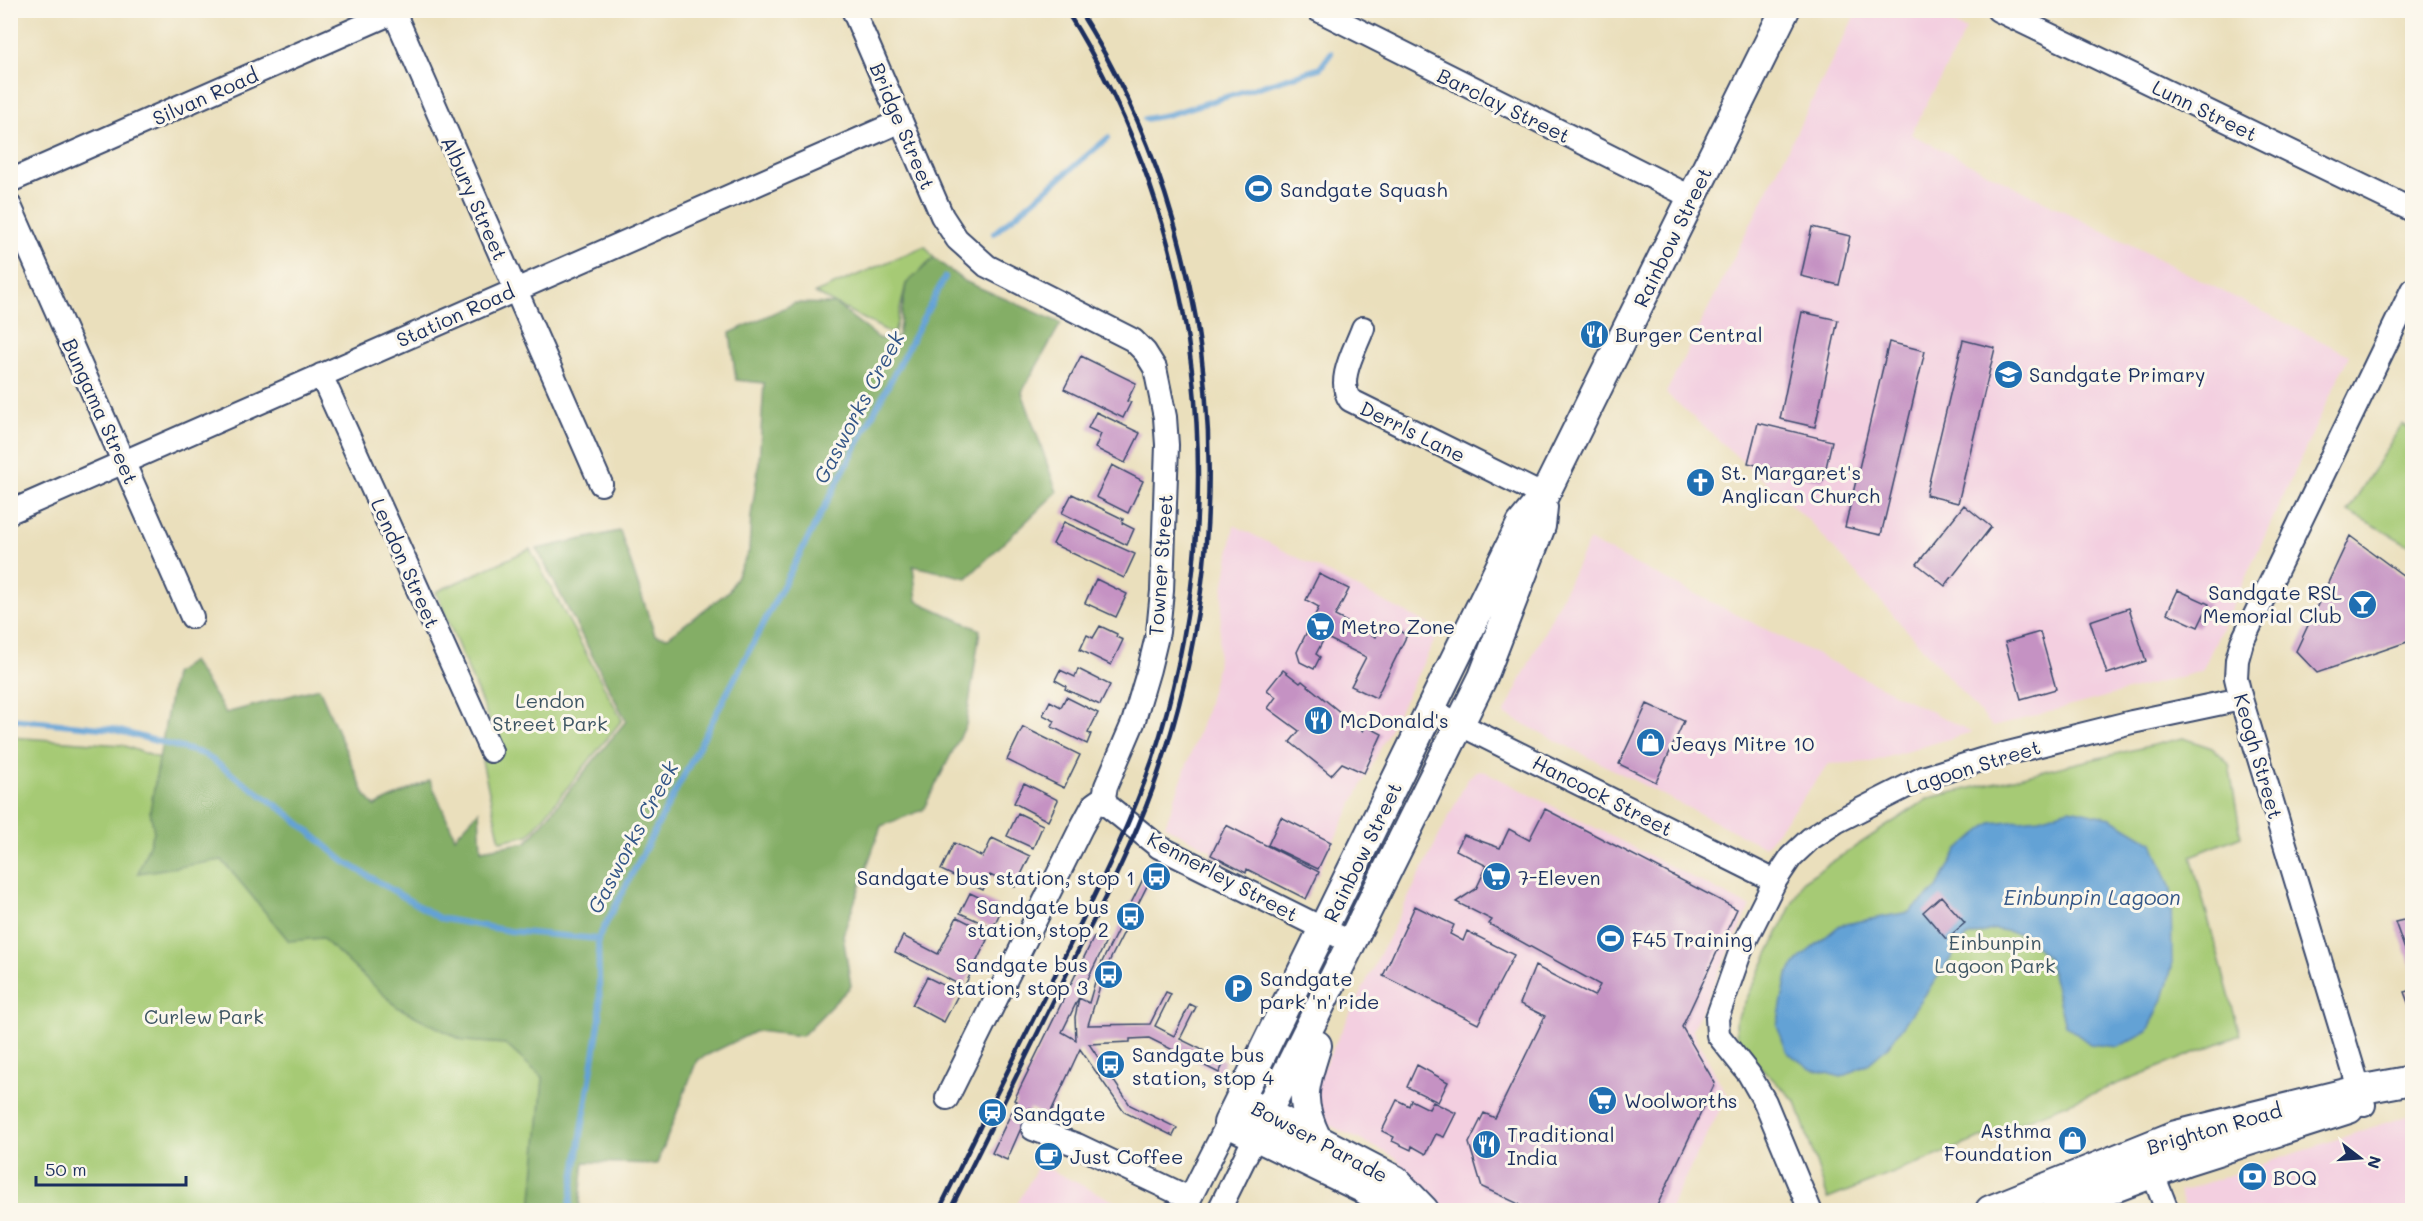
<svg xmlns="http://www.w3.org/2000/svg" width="2423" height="1221" viewBox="0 0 2423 1221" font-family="Mali,sans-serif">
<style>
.built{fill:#f3cfe0}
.green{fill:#a6ca74;stroke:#607c69;stroke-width:1.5}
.forest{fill:#84ae66;stroke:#506e62;stroke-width:1.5}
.water{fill:#63a2d5;stroke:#3f689a;stroke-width:1.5}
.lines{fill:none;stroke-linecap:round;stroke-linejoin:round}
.stream{stroke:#63a2d5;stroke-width:6}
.building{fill:#c592c3}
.minor-casing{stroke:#3a496c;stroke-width:26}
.major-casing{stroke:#3a496c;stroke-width:32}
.minor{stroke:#fff;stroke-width:22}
.major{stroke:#fff;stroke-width:28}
.rail{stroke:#1b2f5e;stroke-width:4.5}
.labels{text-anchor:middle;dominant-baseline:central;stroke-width:6;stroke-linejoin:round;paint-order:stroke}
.street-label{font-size:20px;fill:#1b2f5e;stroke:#fbf7ec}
.poi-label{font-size:20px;fill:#1b2f5e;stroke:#fbf7ec;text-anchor:start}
.park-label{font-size:20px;fill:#3e5664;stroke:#fbf7ec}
.water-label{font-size:21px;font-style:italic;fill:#345788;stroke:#fbf7ec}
</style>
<rect width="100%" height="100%" fill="#fbf7ec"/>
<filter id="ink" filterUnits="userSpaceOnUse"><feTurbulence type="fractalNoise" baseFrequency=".0167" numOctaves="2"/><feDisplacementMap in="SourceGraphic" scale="12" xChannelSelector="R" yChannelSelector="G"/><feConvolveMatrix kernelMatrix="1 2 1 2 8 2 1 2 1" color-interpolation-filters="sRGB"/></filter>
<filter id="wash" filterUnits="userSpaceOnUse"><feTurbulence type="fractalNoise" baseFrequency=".008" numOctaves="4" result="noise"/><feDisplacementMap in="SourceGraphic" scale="24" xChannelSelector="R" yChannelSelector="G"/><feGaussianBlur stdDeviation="1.35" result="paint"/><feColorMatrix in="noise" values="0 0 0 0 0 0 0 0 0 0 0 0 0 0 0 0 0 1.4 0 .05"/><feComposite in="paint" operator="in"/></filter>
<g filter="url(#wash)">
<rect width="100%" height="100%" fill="#eadfbc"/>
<path class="built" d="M 1857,11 L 1928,11 L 1966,30 L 1911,134 L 2349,355 L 2202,671 L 1993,727 L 1809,521 L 1666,393 Z
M 1234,525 L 1440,630 L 1304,900 L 1165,826 L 1205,714 L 1217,668 L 1223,590 Z
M 1589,541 L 1972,732 L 1871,762 L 1829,764 L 1765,847 L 1504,714 Z
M 1477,771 L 1486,772 L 1750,907 L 1692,1030 L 1727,1096 L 1669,1210 L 1447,1210 L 1431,1203 L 1395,1157 L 1327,1124 L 1312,1090 L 1468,778 Z
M 2412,1114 L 2412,1210 L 2186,1210 L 2179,1192 Z
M 1039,1164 L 1132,1210 L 1014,1210 Z"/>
<path class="green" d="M 925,246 L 934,258 L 906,284 L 894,335 L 815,293 Z
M 2402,424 L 2412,430 L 2412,547 L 2348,511 Z
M 530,549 L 622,720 L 529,835 L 500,841 L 482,761 L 503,754 L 436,592 Z
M 10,737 L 122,745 L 181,766 L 555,955 L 558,1210 L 11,1210 Z
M 2183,738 L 2212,748 L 2229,764 L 2241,836 L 2191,856 L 2240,1035 L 1828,1199 L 1796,1102 L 1737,1044 L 1736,1021 L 1803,881 L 1929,798 Z"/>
<path class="forest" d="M 934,258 L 964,281 L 1061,323 L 1022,392 L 1057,492 L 967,578 L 913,566 L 917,601 L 980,630 L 966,725 L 923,810 L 881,826 L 843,935 L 851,986 L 802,1036 L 756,1031 L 697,1060 L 657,1164 L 584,1162 L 579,1210 L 531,1210 L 543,1078 L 505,1044 L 464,1041 L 397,1007 L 322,938 L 289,941 L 222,860 L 138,873 L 154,832 L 150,811 L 174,674 L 192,661 L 226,713 L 319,688 L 365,795 L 375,806 L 430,780 L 455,837 L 479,811 L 481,850 L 527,842 L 626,721 L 537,549 L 620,531 L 655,635 L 668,637 L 729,591 L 749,551 L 751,516 L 759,463 L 764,383 L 736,380 L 730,333 L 795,303 L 835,304 L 880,339 L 898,337 L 906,284 Z"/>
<path class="water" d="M 2070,809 L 2111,818 L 2153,843 L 2171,889 L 2172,967 L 2163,999 L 2148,1031 L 2118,1047 L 2090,1044 L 2065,1025 L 2048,958 L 2023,934 L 1995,929 L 1966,937 L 1888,1047 L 1867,1065 L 1841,1077 L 1811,1069 L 1787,1052 L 1777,1026 L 1787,975 L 1801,957 L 1840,925 L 1909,912 L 1937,888 L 1958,849 L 1991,823 L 2039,818 Z"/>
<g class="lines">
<path class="stream" d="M 1145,119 L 1167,115 L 1320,68 L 1331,53
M 994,233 L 1108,138
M 10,719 L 112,729 L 204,754 L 286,812 L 345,862 L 439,918 L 510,931 L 598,939
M 569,1210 L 600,1018 L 598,939 L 945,277"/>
</g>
<g id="blocks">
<path class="building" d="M 1812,227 L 1850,236 L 1839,285 L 1801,276 Z
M 1802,312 L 1838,320 L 1815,427 L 1780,419 Z
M 1963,340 L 1995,348 L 1958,503 L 1926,495 Z
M 1889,342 L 1925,351 L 1881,535 L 1845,527 Z
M 1081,356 L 1136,383 L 1127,401 L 1131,402 L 1123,418 L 1064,389 Z
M 1096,412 L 1140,433 L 1125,463 L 1095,448 L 1101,434 L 1088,428 Z
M 1758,423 L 1832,441 L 1823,481 L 1748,463 Z
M 1112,465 L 1143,481 L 1128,513 L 1096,497 Z
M 1072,494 L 1123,519 L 1122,523 L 1134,529 L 1127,545 L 1062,513 Z
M 1964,505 L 1991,527 L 1945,586 L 1917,564 Z
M 1064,522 L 1135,554 L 1124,578 L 1053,544 Z
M 2350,536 L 2412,582 L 2412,635 L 2407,642 L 2317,673 L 2296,651 Z
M 1319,574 L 1349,589 L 1335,616 L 1376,637 L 1383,623 L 1407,635 L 1376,698 L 1351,686 L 1366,657 L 1325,637 L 1316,654 L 1320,657 L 1314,669 L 1300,662 L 1297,652 L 1319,607 L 1306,600 Z
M 1096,579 L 1127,594 L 1116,617 L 1085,603 Z
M 2178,590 L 2209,604 L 2198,627 L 2167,613 Z
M 2129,608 L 2146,661 L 2107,674 L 2090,621 Z
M 1100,626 L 1117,634 L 1116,637 L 1123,640 L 1111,665 L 1080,650 L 1087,635 L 1093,638 Z
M 2040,632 L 2056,689 L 2021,699 L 2005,642 Z
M 1078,669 L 1110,685 L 1100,705 L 1065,689 L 1066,686 L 1055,680 L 1060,670 L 1075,677 Z
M 1283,670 L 1300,683 L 1302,681 L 1363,731 L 1366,726 L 1382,734 L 1364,773 L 1342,763 L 1331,775 L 1290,742 L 1299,731 L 1268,708 L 1276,697 L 1267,690 Z
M 1066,697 L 1098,713 L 1088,733 L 1091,734 L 1087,744 L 1052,727 L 1055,721 L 1043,715 L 1050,701 L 1061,707 Z
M 1647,704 L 1684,721 L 1656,782 L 1619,764 Z
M 1023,727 L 1080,755 L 1064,788 L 1007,760 Z
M 1024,783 L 1058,800 L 1048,821 L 1014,803 Z
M 1545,809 L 1737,909 L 1682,1027 L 1715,1083 L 1655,1210 L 1516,1210 L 1519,1204 L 1482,1187 L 1469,1143 L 1484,1113 L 1495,1118 L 1545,1016 L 1520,1004 L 1535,966 L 1594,996 L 1600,985 L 1489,924 L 1492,920 L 1456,902 L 1476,889 L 1487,866 L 1456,850 L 1464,835 L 1500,848 L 1509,829 L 1529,840 Z
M 1018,813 L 1043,825 L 1033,848 L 1007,836 Z
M 1281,817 L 1331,842 L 1318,869 L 1268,845 Z
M 1226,825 L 1319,872 L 1306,899 L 1247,869 L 1246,873 L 1211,855 Z
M 992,838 L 1030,856 L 1015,887 L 990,875 L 983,890 L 941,870 L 954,843 L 983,857 Z
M 1148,869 L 1154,872 L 1105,970 L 1088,1025 L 1150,1024 L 1166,992 L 1171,994 L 1155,1026 L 1174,1036 L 1190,1004 L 1196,1007 L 1180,1039 L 1225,1061 L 1219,1073 L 1149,1038 L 1130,1039 L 1130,1042 L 1089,1044 L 1130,1105 L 1177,1128 L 1173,1136 L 1124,1112 L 1080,1049 L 1048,1118 L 1030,1108 L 1007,1160 L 996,1155 L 992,1153 L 1017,1101 L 1014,1100 L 1094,937 L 1106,942 L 1062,1032 L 1076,1040 L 1075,1017 L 1079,998 L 1089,1003 L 1099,968 Z
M 970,893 L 1002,908 L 993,928 L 960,913 Z
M 1941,896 L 1965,923 L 1946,939 L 1923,912 Z
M 1415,906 L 1454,925 L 1450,934 L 1463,941 L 1467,931 L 1514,955 L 1478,1024 L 1383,976 Z
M 957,917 L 985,931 L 981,937 L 987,940 L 964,987 L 895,952 L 903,936 L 938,954 Z
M 2412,918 L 2412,969 L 2395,922 Z
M 927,977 L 959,993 L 944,1022 L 912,1005 Z
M 2412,990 L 2412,1013 L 2404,992 Z
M 1417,1065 L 1448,1082 L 1438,1102 L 1407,1087 Z
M 1397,1100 L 1409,1106 L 1411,1100 L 1429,1109 L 1433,1102 L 1456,1113 L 1444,1137 L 1436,1134 L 1426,1154 L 1412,1146 L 1411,1150 L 1392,1141 L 1394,1137 L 1382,1131 Z"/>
</g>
</g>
<g filter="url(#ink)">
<use href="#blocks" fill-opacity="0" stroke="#3a496c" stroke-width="1.5"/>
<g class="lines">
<defs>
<path id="minor" d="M 393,10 L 601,484
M 853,10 L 942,216 L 957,239 L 987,266 L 1133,340 L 1145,352 L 1155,368 L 1165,417 L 1167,445 L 1162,591 L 1158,632 L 1149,669 L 1133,723 L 1106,786 L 1104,797 L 1094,804 L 1081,828 L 947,1098
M 1318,10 L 1691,197
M 1998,10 L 2412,210
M 10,181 L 399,10
M 10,206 L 192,617
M 1363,328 C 1355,350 1336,380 1350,400 L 1544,496
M 321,375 L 491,751
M 10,512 L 901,121
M 1431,710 L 1775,881
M 1104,797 L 1108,806 L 1159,847 L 1352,943
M 2364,1105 L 2241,699 L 2236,678 L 2237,660 L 2242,642 L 2412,290
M 1033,1129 L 1077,1145 L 1189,1198
M 2147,1159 L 2167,1210
M 1184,1210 L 1228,1123
M 1219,1210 L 1256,1135
M 1810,1210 L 1765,1102 L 1749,1074 L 1718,1035 L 1717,1018 L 1742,947 L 1775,881 L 1791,857 L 1810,839 L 1836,822 L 1923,778 L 1984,759 L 2132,722 L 2241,699"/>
<path id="major" d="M 1252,1105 L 1395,1180 L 1424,1210
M 1256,1135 L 1483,677 L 1541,526 L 1543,507
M 1317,1139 C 1297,1098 1305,1085 1317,1045
M 1389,1210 L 1382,1200 L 1362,1188 L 1228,1123 L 1521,524 L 1544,496 L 1785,10
M 1990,1210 L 2176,1135 L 2358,1090 L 2412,1080
M 2056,1210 L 2186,1161 L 2349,1109"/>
</defs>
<use href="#minor" class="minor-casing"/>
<use href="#major" class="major-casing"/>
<use href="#minor" class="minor"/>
<use href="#major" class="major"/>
<path class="rail" d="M 939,1210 C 980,1128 1020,1045 1061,963 C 1094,896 1129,829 1153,758 C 1234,510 1206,231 1066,10
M 950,1210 C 991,1128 1032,1045 1072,963 C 1101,906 1131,849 1153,788 C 1245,534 1225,242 1079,10"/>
</g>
</g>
<defs>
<symbol id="stadium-disc" viewBox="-11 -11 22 22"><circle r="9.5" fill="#1f6fb2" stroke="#fbf7ec"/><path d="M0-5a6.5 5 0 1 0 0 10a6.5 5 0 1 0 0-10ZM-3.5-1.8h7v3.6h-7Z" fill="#fff"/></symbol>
<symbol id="restaurant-disc" viewBox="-11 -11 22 22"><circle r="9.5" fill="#1f6fb2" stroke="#fbf7ec"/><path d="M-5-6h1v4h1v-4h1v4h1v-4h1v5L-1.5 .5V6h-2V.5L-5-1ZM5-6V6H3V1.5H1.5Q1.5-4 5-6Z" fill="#fff"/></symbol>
<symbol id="school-disc" viewBox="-11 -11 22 22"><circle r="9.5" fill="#1f6fb2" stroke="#fbf7ec"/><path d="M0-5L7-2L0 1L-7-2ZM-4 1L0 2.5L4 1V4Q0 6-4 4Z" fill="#fff"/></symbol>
<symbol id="church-disc" viewBox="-11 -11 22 22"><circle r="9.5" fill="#1f6fb2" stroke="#fbf7ec"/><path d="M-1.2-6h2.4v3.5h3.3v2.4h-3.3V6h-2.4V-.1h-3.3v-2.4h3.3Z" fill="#fff"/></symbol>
<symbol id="bar-disc" viewBox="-11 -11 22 22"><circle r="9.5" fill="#1f6fb2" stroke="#fbf7ec"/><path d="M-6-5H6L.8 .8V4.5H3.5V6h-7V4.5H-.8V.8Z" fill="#fff"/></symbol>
<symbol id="supermarket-disc" viewBox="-11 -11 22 22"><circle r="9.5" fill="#1f6fb2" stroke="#fbf7ec"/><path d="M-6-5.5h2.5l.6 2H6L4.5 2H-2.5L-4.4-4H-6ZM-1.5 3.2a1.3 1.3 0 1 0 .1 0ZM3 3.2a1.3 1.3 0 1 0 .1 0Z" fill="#fff"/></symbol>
<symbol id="shop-disc" viewBox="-11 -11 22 22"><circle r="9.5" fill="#1f6fb2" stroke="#fbf7ec"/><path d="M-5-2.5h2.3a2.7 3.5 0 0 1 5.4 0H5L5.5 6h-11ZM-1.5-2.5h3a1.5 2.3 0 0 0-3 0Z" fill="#fff"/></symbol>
<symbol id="bus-disc" viewBox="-11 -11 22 22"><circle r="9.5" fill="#1f6fb2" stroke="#fbf7ec"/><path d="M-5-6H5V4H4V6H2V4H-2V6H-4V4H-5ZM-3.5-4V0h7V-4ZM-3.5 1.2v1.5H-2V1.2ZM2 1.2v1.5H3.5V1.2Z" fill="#fff"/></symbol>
<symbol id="parking-disc" viewBox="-11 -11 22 22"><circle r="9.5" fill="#1f6fb2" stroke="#fbf7ec"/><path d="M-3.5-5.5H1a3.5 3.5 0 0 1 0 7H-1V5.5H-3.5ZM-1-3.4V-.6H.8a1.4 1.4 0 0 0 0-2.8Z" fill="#fff"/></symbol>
<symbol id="station-disc" viewBox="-11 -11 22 22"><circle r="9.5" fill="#1f6fb2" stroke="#fbf7ec"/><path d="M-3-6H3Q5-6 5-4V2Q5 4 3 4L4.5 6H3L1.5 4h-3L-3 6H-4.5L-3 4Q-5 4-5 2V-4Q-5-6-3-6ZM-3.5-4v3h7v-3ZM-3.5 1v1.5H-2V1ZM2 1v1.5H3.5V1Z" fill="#fff"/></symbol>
<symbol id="cafe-disc" viewBox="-11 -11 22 22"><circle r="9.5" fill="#1f6fb2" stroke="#fbf7ec"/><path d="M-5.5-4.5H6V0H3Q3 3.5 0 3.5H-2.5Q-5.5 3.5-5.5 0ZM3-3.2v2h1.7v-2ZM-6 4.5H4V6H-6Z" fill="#fff"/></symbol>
<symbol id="bank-disc" viewBox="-11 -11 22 22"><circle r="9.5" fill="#1f6fb2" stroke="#fbf7ec"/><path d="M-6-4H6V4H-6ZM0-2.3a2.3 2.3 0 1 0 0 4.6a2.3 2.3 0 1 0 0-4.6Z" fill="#fff"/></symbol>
</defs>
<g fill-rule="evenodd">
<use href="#stadium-disc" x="1242" y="172" width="33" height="33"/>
<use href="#restaurant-disc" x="1578" y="318" width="33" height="33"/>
<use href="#school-disc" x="1992" y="358" width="33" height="33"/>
<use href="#church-disc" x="1684" y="466" width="33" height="33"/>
<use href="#bar-disc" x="2346" y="588" width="33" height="33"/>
<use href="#supermarket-disc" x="1304" y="610" width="33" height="33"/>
<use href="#restaurant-disc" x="1302" y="704" width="33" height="33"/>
<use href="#shop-disc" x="1634" y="726" width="33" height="33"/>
<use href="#bus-disc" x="1140" y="860" width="33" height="33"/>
<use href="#supermarket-disc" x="1480" y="860" width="33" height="33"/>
<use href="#bus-disc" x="1114" y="900" width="33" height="33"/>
<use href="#stadium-disc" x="1594" y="922" width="33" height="33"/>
<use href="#bus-disc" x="1092" y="958" width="33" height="33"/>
<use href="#parking-disc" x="1222" y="972" width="33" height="33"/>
<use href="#bus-disc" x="1094" y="1048" width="33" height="33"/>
<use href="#supermarket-disc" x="1586" y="1084" width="33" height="33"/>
<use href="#station-disc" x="976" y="1096" width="33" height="33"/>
<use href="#shop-disc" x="2056" y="1124" width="33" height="33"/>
<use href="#restaurant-disc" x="1470" y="1128" width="33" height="33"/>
<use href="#cafe-disc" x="1032" y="1140" width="33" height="33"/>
<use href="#bank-disc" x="2236" y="1160" width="33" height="33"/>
</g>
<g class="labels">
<g class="street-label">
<text transform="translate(205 96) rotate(-24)">Silvan Road</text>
<text transform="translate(1504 105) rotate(26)">Barclay Street</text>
<text transform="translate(2205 110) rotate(26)">Lunn Street</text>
<text transform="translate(903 126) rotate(67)">Bridge Street</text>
<text transform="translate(475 198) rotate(66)">Albury Street</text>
<text transform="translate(1672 237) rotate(-64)">Rainbow Street</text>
<text transform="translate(455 315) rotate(-24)">Station Road</text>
<text transform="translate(101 411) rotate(66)">Bungama Street</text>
<text transform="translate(1413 431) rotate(26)">Derrls Lane</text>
<text transform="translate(406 563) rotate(66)">Lendon Street</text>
<text transform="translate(1160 565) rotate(-86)">Towner Street</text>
<text transform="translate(2259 756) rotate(74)">Keogh Street</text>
<text transform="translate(1973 766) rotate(-17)">Lagoon Street</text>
<text transform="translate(1603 795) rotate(27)">Hancock Street</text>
<text transform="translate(1362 852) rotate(-64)">Rainbow Street</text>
<text transform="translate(1223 876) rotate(28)">Kennerley Street</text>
<text transform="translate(2214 1128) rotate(-16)">Brighton Road</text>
<text transform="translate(1320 1141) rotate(28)">Bowser Parade</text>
</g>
<g class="poi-label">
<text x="1280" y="189">Sandgate Squash</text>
<text x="1615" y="334">Burger Central</text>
<text x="2029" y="374">Sandgate Primary</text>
<text x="1721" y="472">St. Margaret's<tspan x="1721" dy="23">Anglican Church</tspan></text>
<text x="2342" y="592" text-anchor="end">Sandgate RSL<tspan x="2342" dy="23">Memorial Club</tspan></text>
<text x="1341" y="626">Metro Zone</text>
<text x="1340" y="720">McDonald's</text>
<text x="1671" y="743">Jeays Mitre 10</text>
<text x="1135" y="877" text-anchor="end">Sandgate bus station, stop 1</text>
<text x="1518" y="877">7-Eleven</text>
<text x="1109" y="906" text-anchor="end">Sandgate bus<tspan x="1109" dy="23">station, stop 2</tspan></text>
<text x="1632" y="939">F45 Training</text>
<text x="1088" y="964" text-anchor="end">Sandgate bus<tspan x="1088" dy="23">station, stop 3</tspan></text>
<text x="1260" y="978">Sandgate<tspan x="1260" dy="23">park 'n' ride</tspan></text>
<text x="1132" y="1054">Sandgate bus<tspan x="1132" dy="23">station, stop 4</tspan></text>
<text x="1624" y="1100">Woolworths</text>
<text x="1013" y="1113">Sandgate</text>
<text x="2052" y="1130" text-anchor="end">Asthma<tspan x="2052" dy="23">Foundation</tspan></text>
<text x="1507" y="1134">Traditional<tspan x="1507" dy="23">India</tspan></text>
<text x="1070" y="1156">Just Coffee</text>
<text x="2273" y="1177">BOQ</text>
</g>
<g class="park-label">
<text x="550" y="700">Lendon<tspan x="550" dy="23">Street Park</tspan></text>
<text x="1995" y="942">Einbunpin<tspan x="1995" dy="23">Lagoon Park</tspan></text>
<text x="204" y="1016">Curlew Park</text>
</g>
<g class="water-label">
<text transform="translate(858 407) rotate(-62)">Gasworks Creek</text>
<text transform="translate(632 837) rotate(-62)">Gasworks Creek</text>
<text x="2092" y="896">Einbunpin Lagoon</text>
</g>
</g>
<rect width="2423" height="1221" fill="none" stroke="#fbf7ec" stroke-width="36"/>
<g transform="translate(2360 1158) rotate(107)" stroke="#fbf7ec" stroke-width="4.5" paint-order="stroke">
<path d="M0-4.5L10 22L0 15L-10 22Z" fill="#1b2f5e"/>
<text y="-9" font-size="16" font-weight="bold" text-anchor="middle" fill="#1b2f5e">N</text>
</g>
<path d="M36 1176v9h150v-9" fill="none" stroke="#1b2f5e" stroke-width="3"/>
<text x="45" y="1176" font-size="18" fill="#1b2f5e" stroke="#fbf7ec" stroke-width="4.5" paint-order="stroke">50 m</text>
</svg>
